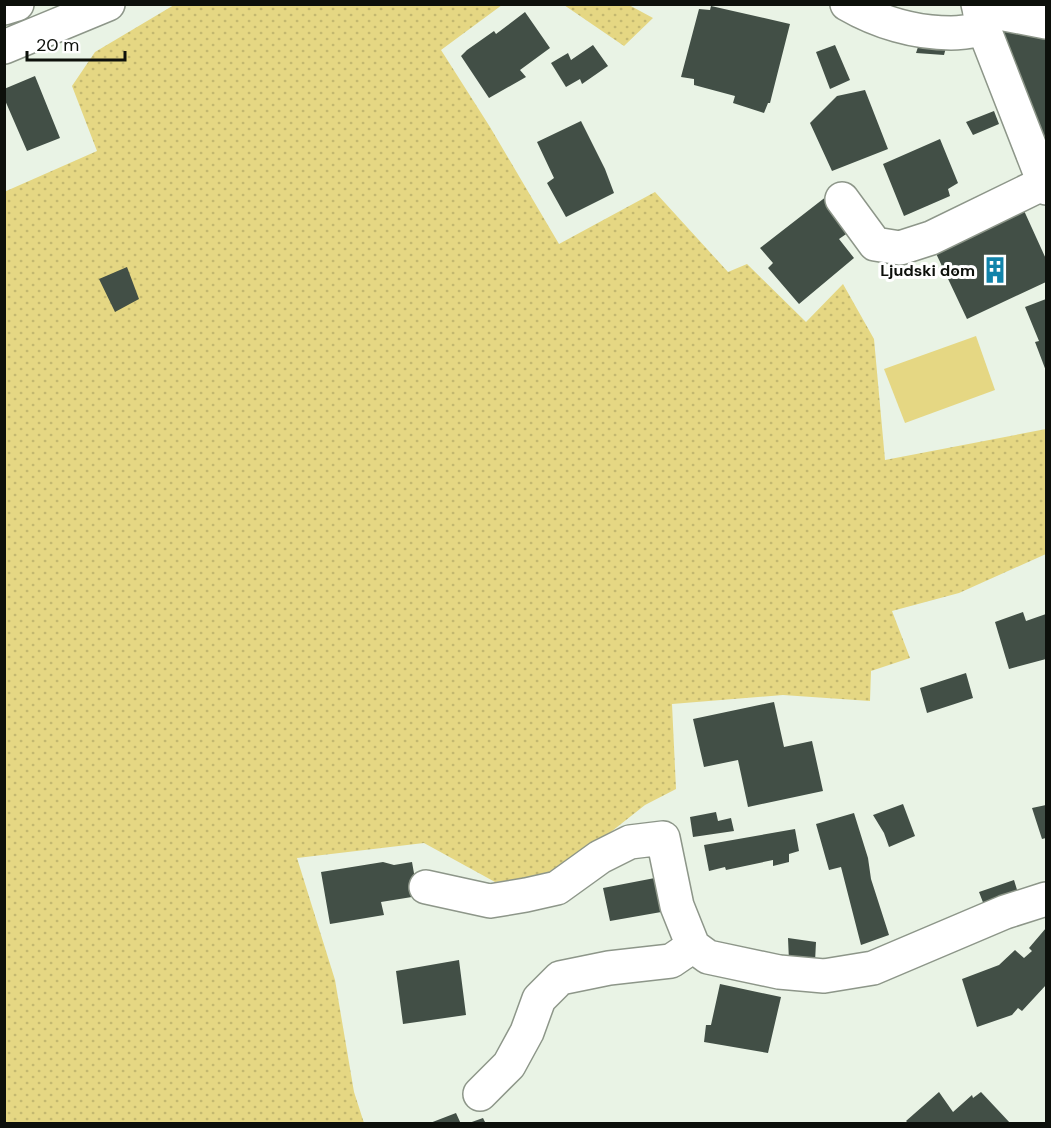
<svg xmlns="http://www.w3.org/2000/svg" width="1051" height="1128" viewBox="0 0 1051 1128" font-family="'DM Sans',sans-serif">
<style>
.grass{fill:url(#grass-dots)}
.park{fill:#e5d783}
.building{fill:#424f46}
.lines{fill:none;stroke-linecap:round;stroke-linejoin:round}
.street-casing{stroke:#8d9689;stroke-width:36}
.secondary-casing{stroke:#8d9689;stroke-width:36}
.street{stroke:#fff;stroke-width:33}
.secondary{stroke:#fff;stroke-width:33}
.labels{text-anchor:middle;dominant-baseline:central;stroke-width:6;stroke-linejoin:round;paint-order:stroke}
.poi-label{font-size:16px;font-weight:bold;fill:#0d100b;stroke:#fff;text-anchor:end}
</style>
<defs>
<pattern id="grass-dots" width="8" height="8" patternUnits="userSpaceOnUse" patternTransform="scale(1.5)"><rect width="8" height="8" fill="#e5d783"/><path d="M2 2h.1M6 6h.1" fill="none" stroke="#c3b870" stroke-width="1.8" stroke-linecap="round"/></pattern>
</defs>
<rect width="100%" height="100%" fill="#e9f3e5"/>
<path class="grass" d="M 174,5 L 502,5 L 441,50 L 490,127 L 559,244 L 655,192 L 728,272 L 747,264 L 806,322 L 843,284 L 874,339 L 885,460 L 1046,429 L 1046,554 L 959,593 L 892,611 L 910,658 L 871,671 L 870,701 L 783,695 L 672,704 L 676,789 L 645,805 L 555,876 L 495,882 L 424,843 L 297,858 L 335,980 L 354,1092 L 364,1123 L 5,1123 L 4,192 L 97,151 L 72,86 L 95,52 Z
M 564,5 L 629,5 L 653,18 L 624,46 Z"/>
<path class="park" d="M 976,336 L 995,390 L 905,423 L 884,369 Z"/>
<path class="building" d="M 711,6 L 790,24 L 770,103 L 768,103 L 764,113 L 733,103 L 735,96 L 694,85 L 694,79 L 681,77 L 699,9 L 710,10 Z
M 525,12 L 550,48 L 520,70 L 526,77 L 489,98 L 461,56 L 467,50 L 494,31 L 496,34 Z
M 998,23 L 1046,33 L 1046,144 L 1043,148 Z
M 921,38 L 948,40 L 944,55 L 916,53 Z
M 593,45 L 608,66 L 582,84 L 580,79 L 566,87 L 551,63 L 568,53 L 571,60 Z
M 835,45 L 850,80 L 830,89 L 816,52 Z
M 35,76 L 60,138 L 27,151 L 4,98 L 4,89 Z
M 865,90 L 888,149 L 832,171 L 810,123 L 837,96 Z
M 994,111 L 999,124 L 973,135 L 966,122 Z
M 581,121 L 605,169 L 614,193 L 566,217 L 547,183 L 554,178 L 537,142 Z
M 940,139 L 958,183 L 948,189 L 950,196 L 904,216 L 883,164 Z
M 827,196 L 852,230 L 839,239 L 854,258 L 799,304 L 768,268 L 773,263 L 760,248 Z
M 1021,204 L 1046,259 L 1046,282 L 967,319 L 932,245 Z
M 127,267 L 139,299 L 115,312 L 99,279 Z
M 1046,299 L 1046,371 L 1035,342 L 1039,341 L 1025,307 Z
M 1023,612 L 1026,621 L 1046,614 L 1046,659 L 1009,669 L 995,622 Z
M 966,673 L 973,698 L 927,713 L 920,688 Z
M 774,702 L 784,747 L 812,741 L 823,791 L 748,807 L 738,760 L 704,767 L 693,719 Z
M 903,804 L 915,836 L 889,847 L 884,833 L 873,815 Z
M 1046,805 L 1046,838 L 1042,839 L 1032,808 Z
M 716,812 L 718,821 L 731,818 L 734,831 L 693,837 L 690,817 Z
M 854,813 L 868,858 L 871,879 L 889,935 L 861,945 L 841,867 L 829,870 L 816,824 Z
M 795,829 L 799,851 L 789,854 L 789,862 L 773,866 L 773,860 L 726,870 L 725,867 L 709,871 L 704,845 Z
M 383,862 L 394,865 L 412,862 L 418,896 L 381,902 L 384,915 L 330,924 L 321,872 Z
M 660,877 L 667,911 L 610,921 L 603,888 Z
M 1014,880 L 1018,893 L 984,905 L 979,892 Z
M 1046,928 L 1046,985 L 1022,1011 L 1018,1008 L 1012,1015 L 977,1027 L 962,979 L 999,965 L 1015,950 L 1024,958 L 1032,951 L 1029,948 Z
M 788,938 L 816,942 L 815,962 L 789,961 Z
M 459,960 L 466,1015 L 403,1024 L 396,971 Z
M 720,984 L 781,997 L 768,1053 L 704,1042 L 706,1025 L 711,1025 Z
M 939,1092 L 953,1112 L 972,1095 L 973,1098 L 981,1092 L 1011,1124 L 909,1124 L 906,1121 Z
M 456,1113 L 461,1124 L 430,1124 L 430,1123 Z
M 483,1118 L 486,1124 L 469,1124 L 469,1123 Z"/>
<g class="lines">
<defs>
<path id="street" d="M 847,4 C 878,22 915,33 951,33 C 962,33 973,31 984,29
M 4,8 L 17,4
M 980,13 L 994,12 L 1046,22
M 4,47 L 108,4
M 842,199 L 875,244 L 900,248 L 931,238 L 1044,183
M 426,887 L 490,901 L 526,895 L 557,888 L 600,857 L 630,842 L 663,838 L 677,906 L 693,946 L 708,957 L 779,972 L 824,976 L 873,968 L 1005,912 L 1046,899
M 480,1094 L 509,1065 L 527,1032 L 539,999 L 560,978 L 609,968 L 671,961 L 693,946"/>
<path id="secondary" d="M 978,4 L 984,29 L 1046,188"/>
</defs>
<use href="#street" class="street-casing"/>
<use href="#secondary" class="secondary-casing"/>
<use href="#street" class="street"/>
<use href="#secondary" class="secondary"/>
</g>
<defs>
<symbol id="building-bare" viewBox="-9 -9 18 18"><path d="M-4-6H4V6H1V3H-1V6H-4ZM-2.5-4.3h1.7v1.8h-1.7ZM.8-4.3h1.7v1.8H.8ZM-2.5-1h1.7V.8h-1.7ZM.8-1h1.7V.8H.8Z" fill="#1183aa" stroke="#fff" stroke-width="2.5" paint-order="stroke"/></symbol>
</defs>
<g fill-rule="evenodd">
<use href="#building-bare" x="976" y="251" width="38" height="38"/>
</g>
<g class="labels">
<g class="poi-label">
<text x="975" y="270">Ljudski dom</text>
</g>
</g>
<rect width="1051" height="1128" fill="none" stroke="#0d100b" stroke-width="12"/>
<path d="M27 51v9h98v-9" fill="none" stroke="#0d100b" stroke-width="3"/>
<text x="36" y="51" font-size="18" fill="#0d100b" stroke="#ffffff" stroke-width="4.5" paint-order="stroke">20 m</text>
</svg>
